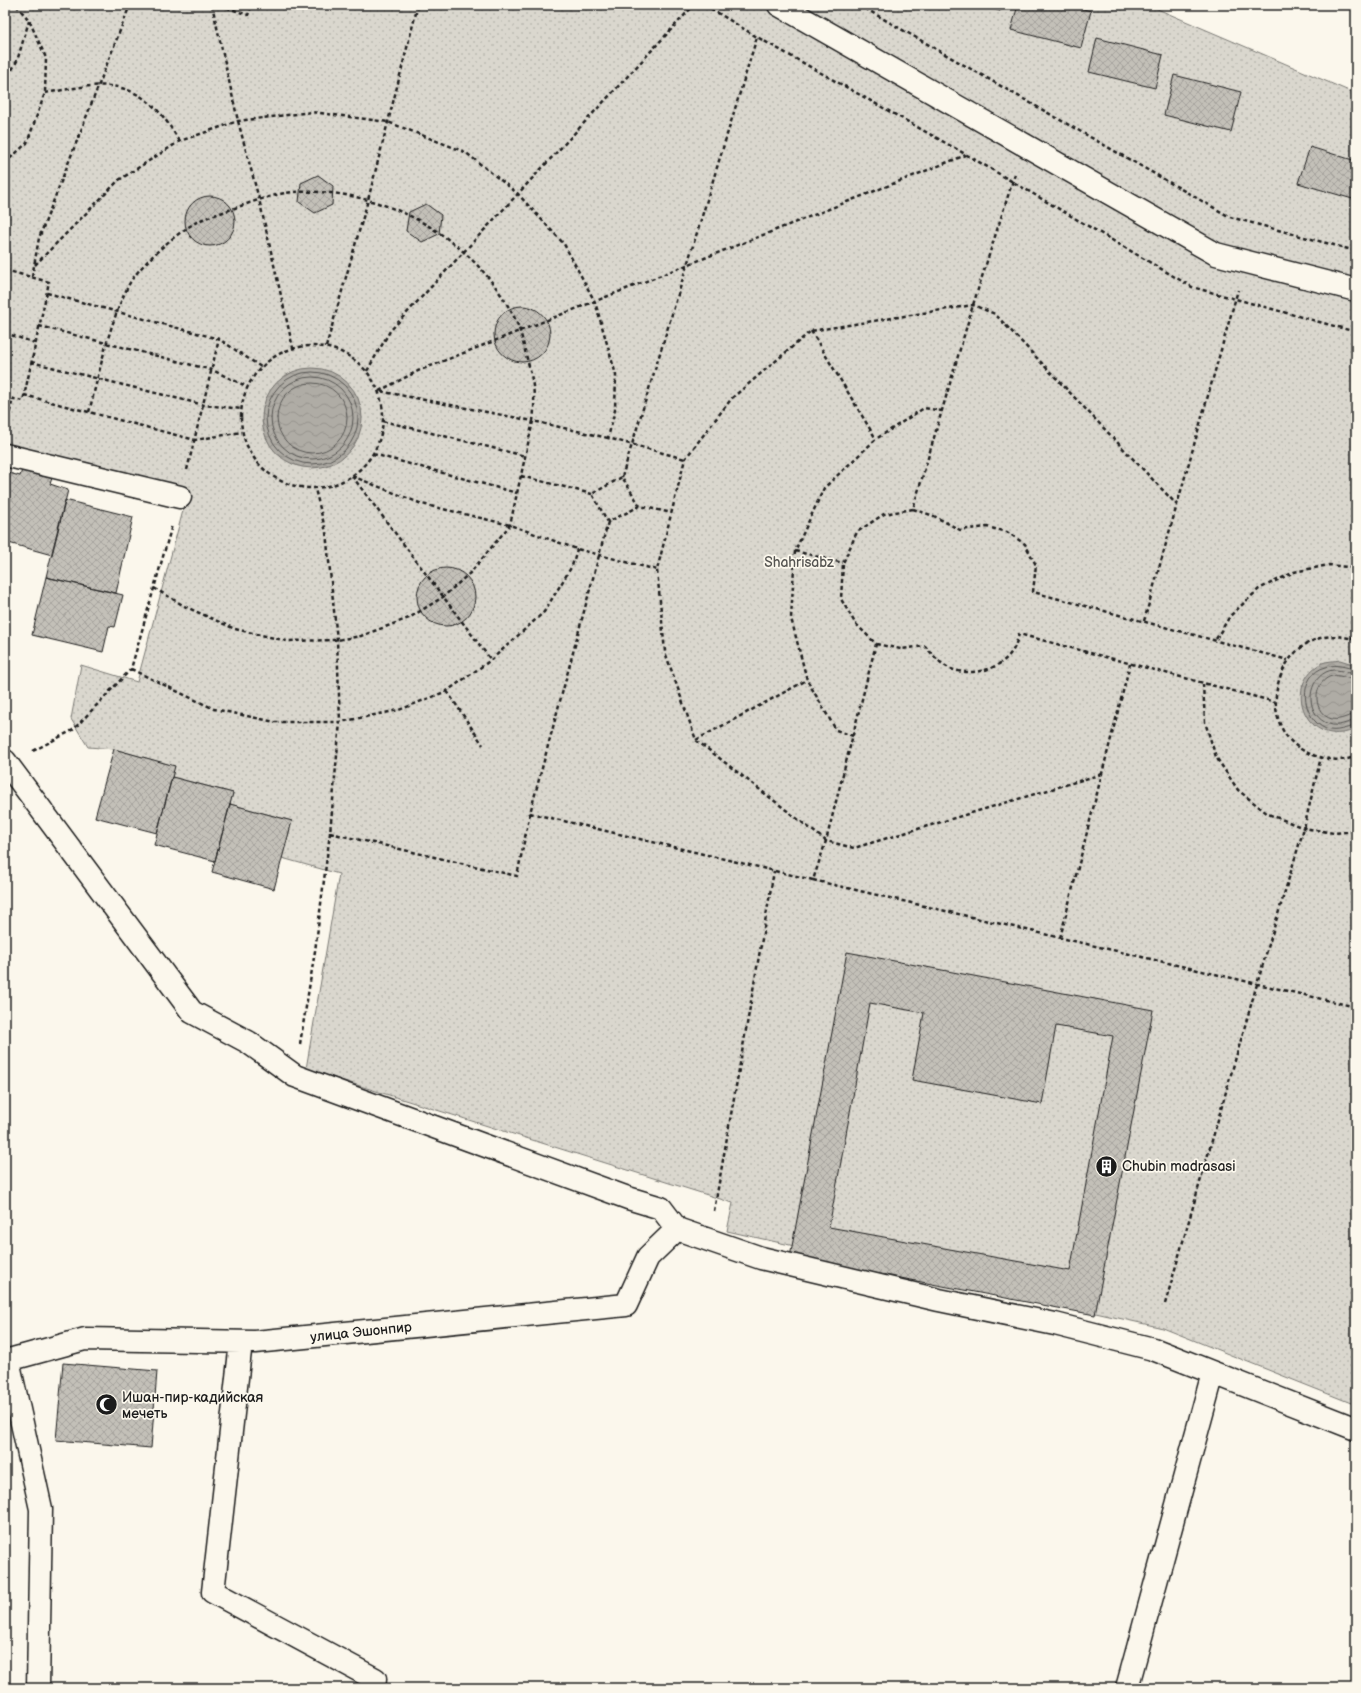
<svg xmlns="http://www.w3.org/2000/svg" width="1361" height="1693" viewBox="0 0 1361 1693" font-family="'Balsamiq Sans',sans-serif">
<style>
.park{fill:url(#park-dots);stroke:#7b7a75}
.water{fill:url(#water-waves);stroke:#74726e}
.lines{fill:none;stroke-linecap:round;stroke-linejoin:round}
.shore{stroke:#575653;stroke-width:1}
.building{fill:url(#building-cross-hatch);stroke:#1c1c1c;fill-rule:evenodd}
.minor-casing{stroke:#1c1c1c;stroke-width:25}
.path{stroke:#1c1c1c;stroke-width:2.5;stroke-dasharray:4 3;stroke-linecap:butt}
.minor{stroke:#fbf7ec;stroke-width:22}
.labels{text-anchor:middle;dominant-baseline:central;stroke-width:3.5;stroke-linejoin:round;paint-order:stroke}
.park-label{font-size:14px;fill:#555451;stroke:#fbf7ec}
.poi-label{font-size:14px;fill:#1c1c1c;stroke:#fbf7ec;text-anchor:start}
.street-label{font-size:14px;fill:#1c1c1c;stroke:#fbf7ec}
</style>
<defs>
<pattern id="park-dots" width="8" height="8" patternUnits="userSpaceOnUse"><rect width="8" height="8" fill="#dad7ce"/><path d="M2 2h.1M6 6h.1" fill="none" stroke="#bab8b0" stroke-width="1.8" stroke-linecap="round"/></pattern>
<pattern id="water-waves" width="16" height="10" patternUnits="userSpaceOnUse"><rect width="16" height="10" fill="#afaca5"/><path d="M0 5q4-4 8 0t8 0" fill="none" stroke="#96938d"/></pattern>
<pattern id="building-cross-hatch" width="8" height="8" patternUnits="userSpaceOnUse"><rect width="8" height="8" fill="#c3c0b8"/><path d="M0 0l8 8M0 8l8-8" fill="none" stroke="#a7a49e"/></pattern>
</defs>
<rect width="100%" height="100%" fill="#fbf7ec"/>
<filter id="ink" filterUnits="userSpaceOnUse"><feTurbulence type="fractalNoise" baseFrequency=".025" numOctaves="2"/><feDisplacementMap in="SourceGraphic" scale="8" xChannelSelector="R" yChannelSelector="G"/><feConvolveMatrix kernelMatrix="1 2 1 2 8 2 1 2 1" color-interpolation-filters="sRGB"/></filter>
<g filter="url(#ink)">
<path class="park" d="M 5,5 L 1148,5 L 1356,94 L 1356,1405 L 1163,1328 L 727,1231 L 733,1203 L 306,1069 L 339,874 L 282,858 L 292,821 L 230,804 L 233,793 L 172,777 L 174,766 L 114,749 L 88,747 L 71,719 L 81,665 L 137,682 L 188,492 L 5,443 Z"/>
<path class="water" d="M262 418a50 50 0 1 1 100 0a50 50 0 1 1-100 0Z
M 1340,660 L 1356,665 L 1356,729 C 1305,751 1281,684 1322,663 C 1327,661 1335,661 1340,660 Z"/>
<g class="lines">
<path class="shore" d="M266 418a46 46 0 1 1 92 0a46 46 0 1 1-92 0Z
M271 418a41 41 0 1 1 82 0a41 41 0 1 1-82 0Z
M277 418a35 35 0 1 1 70 0a35 35 0 1 1-70 0Z
M 1356,669 C 1345,668 1338,663 1326,667 C 1297,674 1300,718 1326,729 C 1337,733 1346,727 1356,726
M 1356,674 C 1346,673 1336,667 1326,672 C 1305,683 1306,716 1329,724 C 1339,728 1347,721 1356,721
M 1356,680 C 1347,679 1338,673 1329,677 C 1312,685 1313,714 1332,719 C 1341,721 1347,715 1356,715"/>
</g>
<path class="building" d="M 980,5 L 1002,5 L 1000,11 Z
M 1018,5 L 1067,5 L 1091,11 L 1081,48 L 1011,30 Z
M 1097,38 L 1163,55 L 1155,88 L 1089,72 Z
M 1174,75 L 1241,92 L 1231,132 L 1164,115 Z
M 1310,147 L 1356,161 L 1356,200 L 1298,183 Z
M 318,175 L 333,186 L 332,205 L 315,213 L 299,202 L 301,183 Z
M185 221a25 25 0 1 1 50 0a25 25 0 1 1-50 0Z
M 426,204 L 441,215 L 439,234 L 422,242 L 406,231 L 409,212 Z
M494 334a28 28 0 1 1 56 0a28 28 0 1 1-56 0Z
M 22,470 L 52,478 L 50,484 L 68,490 L 52,555 L 5,542 L 5,472 L 20,476 Z
M 65,500 L 133,517 L 116,593 L 46,577 Z
M417 597a29 29 0 1 1 58 0a29 29 0 1 1-58 0Z
M 46,577 L 123,595 L 115,627 L 109,626 L 103,652 L 32,635 Z
M 114,749 L 175,766 L 157,833 L 95,817 Z
M 172,777 L 233,793 L 215,861 L 154,845 Z
M 230,804 L 292,821 L 274,889 L 212,872 Z
M 847,952 L 1153,1010 L 1095,1315 L 790,1257 ZM 870,1003 L 924,1013 L 912,1080 L 1042,1104 L 1056,1026 L 1113,1036 L 1070,1271 L 829,1227 Z
M 63,1363 L 157,1371 L 151,1448 L 56,1440 Z"/>
<g class="lines">
<defs>
<path id="minor" d="M 779,5 L 1216,254 L 1356,290
M 5,455 L 180,497
M 5,761 L 192,1012 L 248,1042 L 295,1076 L 628,1198 L 661,1208 L 677,1229 L 761,1258 L 939,1300 L 1055,1324 L 1153,1349 L 1356,1429
M 241,1342 L 213,1592 L 375,1679 L 374,1688
M 8,1360 L 41,1509 L 38,1688
M 5,1361 L 85,1339 L 255,1342 L 626,1305 L 648,1257 L 677,1229
M 1127,1688 L 1213,1373"/>
</defs>
<use href="#minor" class="minor-casing"/>
<path class="path" d="M 212,5 L 238,121 L 259,199 L 293,348
M 220,5 L 248,15 L 252,5
M 705,5 L 757,37 L 967,155 L 1192,287 L 1356,332
M 859,5 L 1230,217 L 1356,251
M 5,82 L 17,61 L 29,21
M 45,93 C 89,86 124,74 159,112 C 167,120 173,132 180,141
M 5,163 L 27,143 L 45,93 L 46,58 L 29,20 L 16,5
M 35,265 L 119,180 L 180,141 L 238,121 L 312,112 L 388,122 L 465,152 L 517,193 L 564,244 L 595,302 L 616,375 L 615,410 L 608,438 L 685,459
M 5,270 L 49,282 L 23,401 L 5,397
M 32,277 L 39,238 L 130,5
M 47,293 L 219,339 L 261,367
M 39,326 L 212,370 L 248,387
M 811,331 L 876,439
M 5,333 L 35,343
M241 417a71 71 0 1 1 142 0a71 71 0 1 1-142 0Z
M 326,347 L 368,200 L 418,5
M 31,362 L 204,405 L 242,409
M 367,371 L 390,331 L 694,5
M 379,391 L 418,371 L 966,155
M 24,395 L 195,440 L 242,432
M 89,412 C 99,374 107,333 123,297 C 126,291 129,283 133,278 C 147,259 180,229 203,219 C 211,216 221,213 229,210 C 250,203 272,194 294,192 C 383,187 472,236 513,315 C 520,327 523,342 526,355 C 533,380 536,396 533,421 L 379,391
M 383,421 L 525,456
M 6,426 L 13,399
M 373,454 L 517,493
M 187,470 L 219,339
M 352,476 L 422,504 L 510,525 L 577,549 L 657,570
M 352,476 L 491,660
M 521,476 L 592,494
M 622,477 L 757,37
M 640,506 L 622,477 L 592,494 L 608,522 L 640,506 L 672,513
M 913,509 L 934,516 L 960,530 L 987,527 L 1007,532 L 1025,544 L 1036,565 L 1033,592 L 1288,660
M 608,522 L 530,813 L 813,880 L 826,841 L 876,644 L 855,623 L 841,599 L 843,563 L 857,532 L 884,514 L 913,509 L 973,305 L 1015,174
M 795,551 L 843,563
M 154,588 L 186,607 L 235,629 L 287,641 L 337,640 L 361,636 L 409,618 L 443,597 L 471,572 L 510,525 L 533,421 L 608,438
M 1144,621 L 1238,290
M 1216,639 L 1230,616 L 1259,589 L 1294,572 L 1329,565 L 1356,568
M 1352,639 L 1356,623
M 1356,640 C 1277,613 1241,738 1320,757 C 1331,760 1345,762 1356,756
M 876,644 L 901,649 L 925,646 C 932,654 941,665 951,669 C 971,676 997,671 1010,654 C 1015,649 1017,640 1019,634 L 1275,702
M 131,669 L 214,709 L 275,722 L 340,722 L 399,710 L 447,691 L 491,660 L 544,612 L 572,566 L 577,549
M 1203,684 L 1205,722 L 1216,757 L 1238,790 L 1268,814 L 1304,828 L 1334,833 L 1356,831
M 447,691 L 483,745
M 853,736 L 836,730 L 807,680 L 791,618 L 795,551 L 824,488 L 876,439 L 924,408 L 942,411
M 696,740 L 807,680
M 33,751 L 73,730 L 131,669 L 172,525
M 1102,774 L 854,848 L 826,841 L 696,740 L 665,652 L 657,570 L 685,459 L 732,398 L 811,331 L 973,305 L 995,314 L 1177,505
M 330,833 L 517,876 L 530,813
M 813,880 L 1356,1007
M 1060,938 L 1130,664
M 300,1044 L 315,951 L 330,833 L 340,722 L 337,640 L 326,532 L 315,489
M 714,1211 L 774,871
M 1165,1304 L 1257,984 L 1304,828 L 1321,757"/>
<use href="#minor" class="minor"/>
</g>
</g>
<defs>
<symbol id="building-disc" viewBox="-11 -11 22 22"><circle r="9.5" fill="#1c1c1c" stroke="#fbf7ec"/><path d="M-4-6H4V6H1V3H-1V6H-4ZM-2.5-4.3h1.7v1.8h-1.7ZM.8-4.3h1.7v1.8H.8ZM-2.5-1h1.7V.8h-1.7ZM.8-1h1.7V.8H.8Z" fill="#fff"/></symbol>
<symbol id="mosque-disc" viewBox="-11 -11 22 22"><circle r="9.5" fill="#1c1c1c" stroke="#fbf7ec"/><path d="M3.5-4.9A6 6 0 1 0 3.5 4.9A5 5 0 1 1 3.5-4.9Z" fill="#fff"/></symbol>
</defs>
<g fill-rule="evenodd">
<use href="#building-disc" x="1094" y="1154" width="25" height="25"/>
<use href="#mosque-disc" x="94" y="1392" width="25" height="25"/>
</g>
<g class="labels">
<g class="park-label">
<text x="799" y="562">Shahrisabz</text>
</g>
<g class="poi-label">
<text x="1122" y="1166">Chubin madrasasi</text>
<text x="122" y="1397">Ишан-пир-кадийская<tspan x="122" dy="16">мечеть</tspan></text>
</g>
<g class="street-label">
<text transform="translate(361 1332) rotate(-6)">улица Эшонпир</text>
</g>
</g>
<rect width="1361" height="1693" fill="none" stroke="#fbf7ec" stroke-width="20"/>
<rect x="10" y="10" width="1341" height="1673" fill="none" stroke="#1c1c1c" stroke-width="1.5" filter="url(#ink)"/>
</svg>
